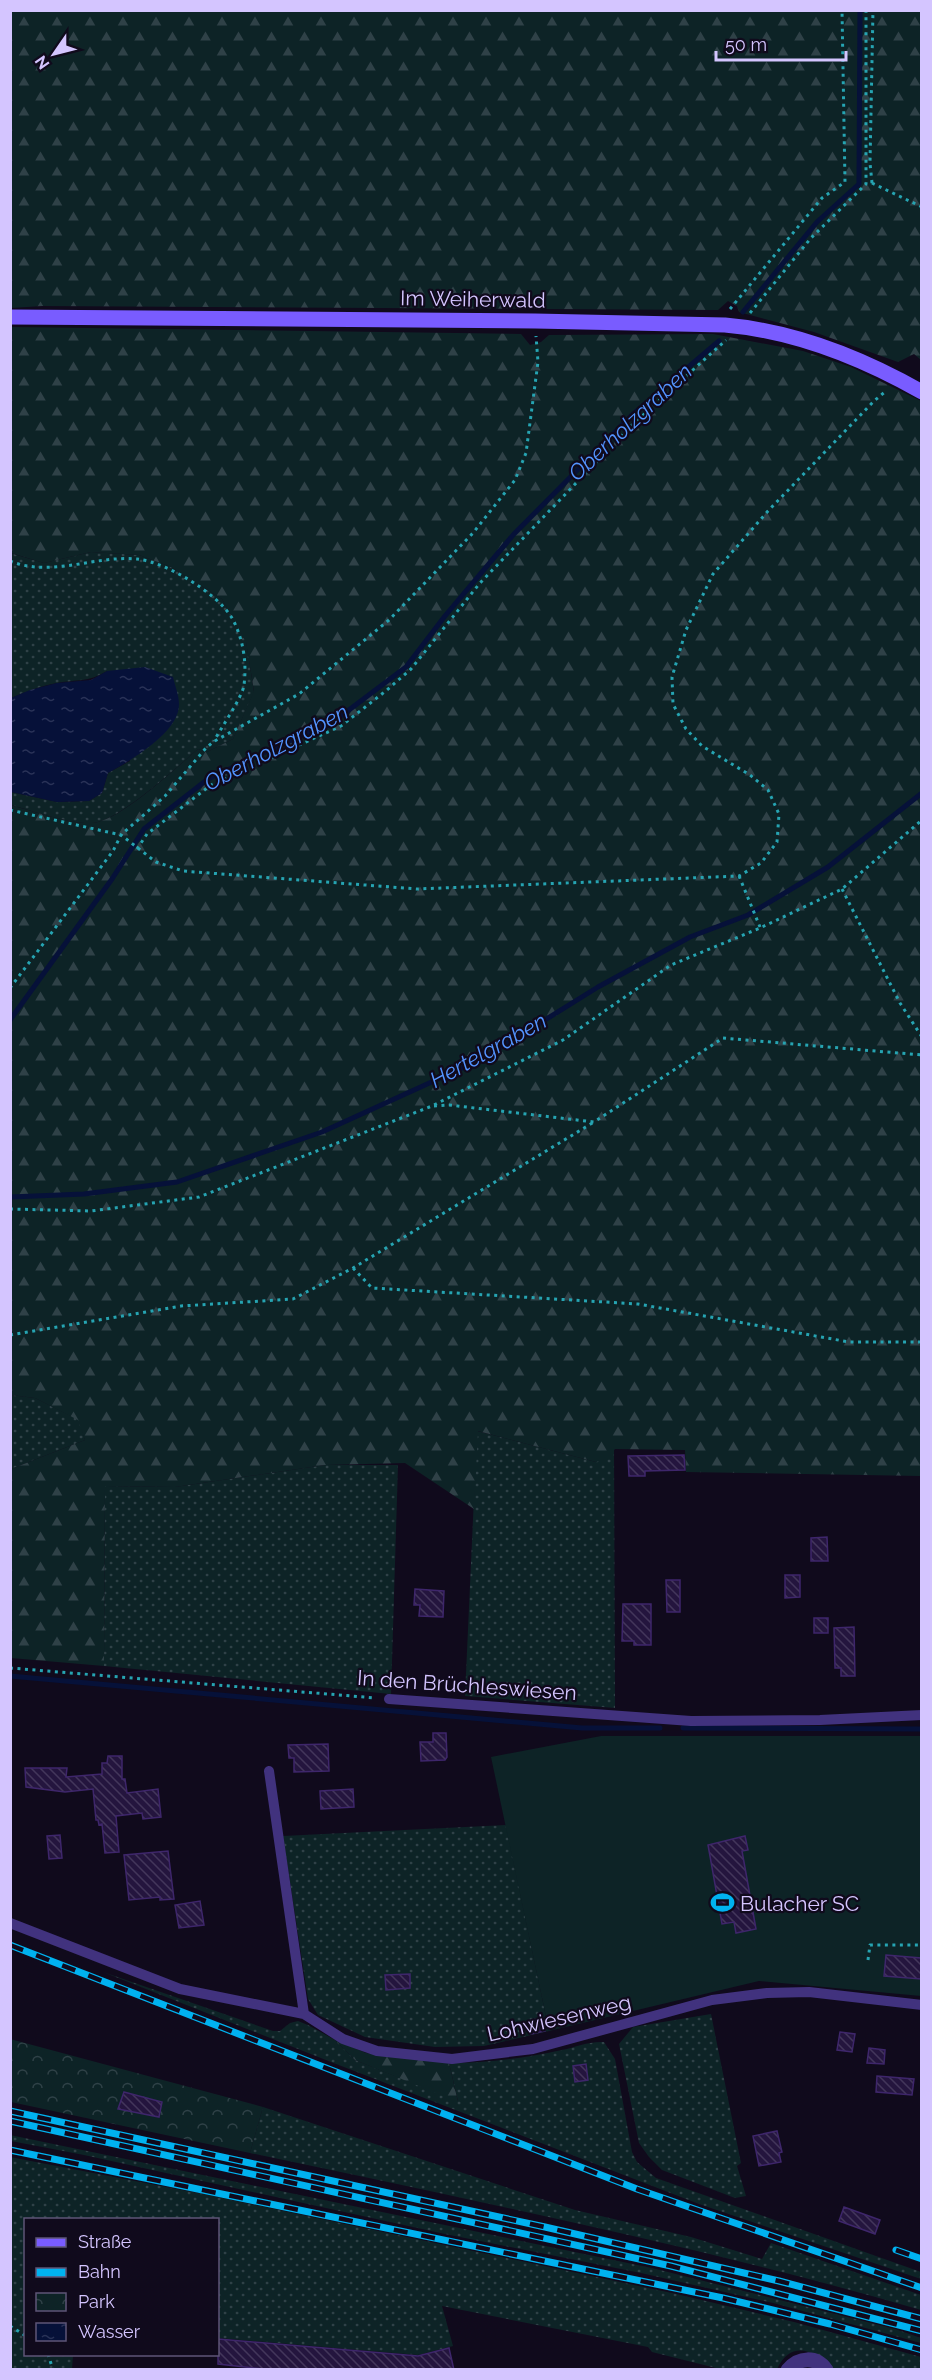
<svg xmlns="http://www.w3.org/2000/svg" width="932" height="2380" viewBox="0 0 932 2380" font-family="Raleway,sans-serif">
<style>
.grass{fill:url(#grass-dots)}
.forest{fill:url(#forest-firs)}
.park{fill:url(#park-crowns)}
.pitch{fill:#0d2326}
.water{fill:url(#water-ripples)}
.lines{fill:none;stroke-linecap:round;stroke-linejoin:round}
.stream{stroke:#061139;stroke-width:5}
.building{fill:url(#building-back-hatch);stroke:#3e266b;stroke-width:1.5}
.path{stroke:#26a4b2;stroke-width:3;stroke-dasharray:3 4.5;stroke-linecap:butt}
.lane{stroke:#41327e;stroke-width:10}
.street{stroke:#41327e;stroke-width:15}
.secondary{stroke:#795cff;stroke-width:15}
.rail-casing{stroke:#00b2f0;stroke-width:7}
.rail{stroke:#100a1c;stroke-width:4.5;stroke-dasharray:14;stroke-linecap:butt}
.labels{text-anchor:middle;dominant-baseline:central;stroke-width:4.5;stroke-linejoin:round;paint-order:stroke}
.street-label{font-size:21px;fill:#d4c5ff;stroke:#100a1c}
.poi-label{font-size:21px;fill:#d4c5ff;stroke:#100a1c;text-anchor:start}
.water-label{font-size:22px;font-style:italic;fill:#5394ff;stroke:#100a1c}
</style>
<defs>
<pattern id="grass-dots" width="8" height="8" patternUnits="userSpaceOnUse" patternTransform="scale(1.5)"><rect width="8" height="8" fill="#0d2326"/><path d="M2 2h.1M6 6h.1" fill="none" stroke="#2f4147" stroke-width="1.8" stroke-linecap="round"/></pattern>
<pattern id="forest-firs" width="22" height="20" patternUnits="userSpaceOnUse" patternTransform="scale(1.5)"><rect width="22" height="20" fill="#0d2326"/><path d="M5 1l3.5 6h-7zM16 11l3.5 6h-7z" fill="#2f4147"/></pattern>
<pattern id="park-crowns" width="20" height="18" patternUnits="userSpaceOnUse" patternTransform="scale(1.5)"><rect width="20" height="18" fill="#0d2326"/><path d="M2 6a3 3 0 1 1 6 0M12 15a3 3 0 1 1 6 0" fill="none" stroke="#2f4147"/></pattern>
<pattern id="water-ripples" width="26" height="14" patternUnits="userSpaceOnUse" patternTransform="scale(1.5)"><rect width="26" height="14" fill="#061139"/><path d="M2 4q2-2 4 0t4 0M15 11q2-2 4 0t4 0" fill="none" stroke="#293257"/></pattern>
<pattern id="building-back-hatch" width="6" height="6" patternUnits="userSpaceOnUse" patternTransform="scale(1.5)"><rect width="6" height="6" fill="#24153e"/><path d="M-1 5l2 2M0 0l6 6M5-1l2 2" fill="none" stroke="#43365b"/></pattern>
</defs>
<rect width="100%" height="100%" fill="#100a1c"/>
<path class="grass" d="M 91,552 L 139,555 L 171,567 L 222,599 L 246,641 L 254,692 L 233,739 L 207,752 L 198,749 C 177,767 118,822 92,823 C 68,824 34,811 11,805 L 11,792 L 57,802 L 89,801 L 102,793 L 108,773 L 130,761 L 107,671 C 86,683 79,679 57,683 C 40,686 25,692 11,698 L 10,553 L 44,563 Z
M 11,1395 L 35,1398 L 79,1420 L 85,1440 L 11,1469 Z
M 477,1431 L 596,1462 L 614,1449 L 615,1708 L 465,1696 Z
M 325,1465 L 398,1465 L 391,1694 L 104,1666 L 105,1486 L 175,1487 Z
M 506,1825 L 549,2031 L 484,2046 L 435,2047 L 365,2037 L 318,2015 L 308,1999 L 283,1836 Z
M 103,1972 L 273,2031 L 280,2031 L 290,2023 L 298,2021 L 308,2025 L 335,2040 L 355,2060 L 458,2101 L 449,2063 C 487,2063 525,2058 562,2050 C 576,2047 589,2041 604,2042 L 615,2059 L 632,2152 L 637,2162 L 656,2178 L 921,2272 L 921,2279 L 699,2204 L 331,2062 Z
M 711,2014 L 741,2163 L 737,2166 L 746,2196 L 735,2198 L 662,2170 L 649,2157 L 639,2143 L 619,2044 L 633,2027 Z
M 263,2107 L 575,2210 L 691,2237 L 762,2259 L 771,2243 L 921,2295 L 921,2310 C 701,2246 475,2201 250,2153 Z
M 10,2135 L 652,2268 L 895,2329 L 921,2338 L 921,2343 L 773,2303 L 641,2273 L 445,2234 L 84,2155 L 11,2141 Z
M 10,2157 L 208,2195 L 672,2293 L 794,2322 L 921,2357 L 921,2369 L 833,2369 C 815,2350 791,2339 777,2369 L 720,2369 L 652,2352 L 648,2347 L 442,2306 L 453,2346 L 418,2355 L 218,2338 L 218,2220 L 26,2220 L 26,2354 L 73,2355 L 72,2369 L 11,2369 Z"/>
<path class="forest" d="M 11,10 L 921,11 L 921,360 L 914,354 L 898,362 L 814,332 L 739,312 L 737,306 L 728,301 L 718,310 L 42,306 L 11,308 Z
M 11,327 L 521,334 L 530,345 L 541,342 L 549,335 L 713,334 L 803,351 L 851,367 L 921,401 L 921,1476 L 686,1472 L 685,1450 L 615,1449 L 608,1458 L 596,1462 L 478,1431 L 474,1509 L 405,1463 L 325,1465 L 175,1487 L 105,1486 L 104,1666 L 11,1658 L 11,1469 L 85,1440 L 78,1420 L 35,1398 L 11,1395 L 10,805 C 34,811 68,824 92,823 C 119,822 177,767 198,749 L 207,752 L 233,739 L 254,691 L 246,642 L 222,599 L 171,567 L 139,555 L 91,552 L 44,563 L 11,553 Z
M 335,2040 L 366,2053 L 449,2063 L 458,2102 L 355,2060 Z"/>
<path class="park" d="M 10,2039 L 263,2107 L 250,2153 L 11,2102 Z"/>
<path class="pitch" d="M 601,1736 L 921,1736 L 921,1996 L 759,1981 L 549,2031 L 491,1757 Z"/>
<path class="water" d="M 145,667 L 173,677 C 175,686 179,695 179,704 C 180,732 130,761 108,773 L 102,793 L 89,801 L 57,802 L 11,792 L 11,698 L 30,690 L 57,683 L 91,680 L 107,671 Z"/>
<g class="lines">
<path class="stream" d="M 743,312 L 817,222 L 859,184 L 860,10
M 10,1020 L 112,879 L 144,829 L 208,779 L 337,719 L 406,667 L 445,616 L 514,534 L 631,416 L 719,341
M 10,1197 L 84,1194 L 177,1182 L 322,1132 L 482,1059 L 598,987 L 690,937 L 748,915 L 828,867 L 922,793
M 10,1676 L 582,1728 L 660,1728
M 683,1728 L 922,1729"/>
</g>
<path class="building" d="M 684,1455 L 685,1470 L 645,1471 L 645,1476 L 629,1476 L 628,1456 Z
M 827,1537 L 828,1561 L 811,1561 L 811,1538 Z
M 785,1575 L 800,1575 L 800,1597 L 785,1598 Z
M 666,1580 L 680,1580 L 680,1612 L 667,1612 Z
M 415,1589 L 444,1591 L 443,1617 L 419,1616 L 420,1605 L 414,1605 Z
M 623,1604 L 651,1604 L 651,1645 L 634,1645 L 634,1641 L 622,1641 Z
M 814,1618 L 828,1618 L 828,1633 L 814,1633 Z
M 854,1627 L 855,1676 L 841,1676 L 841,1668 L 835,1668 L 834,1628 Z
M 433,1733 L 446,1733 L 447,1757 L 445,1760 L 421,1761 L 420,1742 L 433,1742 Z
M 328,1744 L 329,1771 L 294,1772 L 294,1758 L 289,1758 L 288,1745 Z
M 108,1756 L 122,1756 L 122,1779 L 125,1779 L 127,1793 L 158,1789 L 161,1817 L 143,1819 L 142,1813 L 116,1816 L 119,1852 L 105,1853 L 102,1824 L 99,1825 L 98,1820 L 96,1820 L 93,1789 L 65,1792 L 26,1787 L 25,1768 L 67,1768 L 66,1777 L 102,1774 L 102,1763 L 107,1763 Z
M 353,1789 L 354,1807 L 321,1809 L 320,1791 Z
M 60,1835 L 62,1858 L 49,1859 L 47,1836 Z
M 745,1836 L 748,1850 L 742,1851 L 756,1929 L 736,1933 L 734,1922 L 722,1924 L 708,1845 Z
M 168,1851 L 174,1899 L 160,1900 L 160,1897 L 129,1900 L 124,1855 Z
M 200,1901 L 204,1925 L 179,1928 L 175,1905 Z
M 886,1955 L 921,1958 L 921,1979 L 884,1976 Z
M 410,1974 L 410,1988 L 386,1990 L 385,1975 Z
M 542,2018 L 545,2031 L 531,2034 L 528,2021 Z
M 840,2032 L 855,2034 L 852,2052 L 837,2050 Z
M 869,2048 L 885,2050 L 884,2064 L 867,2063 Z
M 586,2064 L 588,2080 L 575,2082 L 573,2066 Z
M 877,2076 L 914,2079 L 912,2095 L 876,2092 Z
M 124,2092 L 162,2102 L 159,2117 L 118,2109 Z
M 777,2131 L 782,2152 L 779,2153 L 781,2162 L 759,2166 L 753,2136 Z
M 844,2207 L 880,2220 L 875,2234 L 839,2221 Z
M 218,2339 L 418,2356 L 449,2348 L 454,2370 L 272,2370 L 218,2364 Z"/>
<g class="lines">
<path class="path" d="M 872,183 L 870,163 L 873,10
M 872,183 L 922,207
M 730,309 L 822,198 L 845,182 L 842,10
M 750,313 L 811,238 L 866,184 L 866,10
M 10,561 C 51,578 95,555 137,559 C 166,562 217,593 232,618 C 243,638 247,662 244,685 C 243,696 221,728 214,741
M 10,810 L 121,835 L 156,862 L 183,871 L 417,889 L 739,876 L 761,863 L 777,842 L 779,814 L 768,790 L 750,775 L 702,746 L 686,729 L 673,704 L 672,677 L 686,630 L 713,574 L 768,511 L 874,401 L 886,391
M 137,849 L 147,834 L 211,785 L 341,726 L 387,690 L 411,669 L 480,583 L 630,427 L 726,340
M 739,876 L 760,927
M 842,889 L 900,1003 L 922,1037
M 10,988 L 113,851 L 121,835 L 165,796 L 206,748 L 213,742 L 299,694 L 389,620 L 473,533 L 515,480 L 526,453 L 538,362 L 536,336
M 434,1106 L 449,1105 L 594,1122 L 723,1038 L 922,1055
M 10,1209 L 91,1211 L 199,1197 L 432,1106 L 563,1040 L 671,965 L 760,928 L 842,889 L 922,820
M 353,1268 L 372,1288 L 638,1304 L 849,1342 L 922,1342
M 10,1335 L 181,1306 L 293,1299 L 353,1268 L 594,1122
M 10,1668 L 376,1698
M 868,1960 L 870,1945 L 922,1945
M 10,2326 L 26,2336
M 48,2354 L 53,2370"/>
<path class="lane" d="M 389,1699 L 691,1721 L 820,1720 L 922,1715
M 269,1771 L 304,2014
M 10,1923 L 180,1989 L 304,2014 L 343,2039 L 377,2051 L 452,2059 L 533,2049 L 712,2000 L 767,1993 L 809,1992 L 922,2005"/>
<path class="street" d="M 788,2370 C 799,2357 816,2356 826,2370"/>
<path class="secondary" d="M 10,317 L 535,321 L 725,325 C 794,331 862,358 922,392"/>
<defs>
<path id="rail" d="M 10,1945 L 637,2189 L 922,2288
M 10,2111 L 545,2227 L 779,2281 L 922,2319
M 10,2121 L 671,2266 L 922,2331
M 10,2150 L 723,2298 L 830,2324 L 922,2350
M 896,2250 L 922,2259"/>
</defs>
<use href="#rail" class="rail-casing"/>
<use href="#rail" class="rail"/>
</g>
<defs>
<symbol id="stadium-bare" viewBox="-9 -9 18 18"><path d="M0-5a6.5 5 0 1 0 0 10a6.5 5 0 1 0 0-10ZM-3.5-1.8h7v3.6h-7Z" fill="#00b2f0" stroke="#100a1c" stroke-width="2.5" paint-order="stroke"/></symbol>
</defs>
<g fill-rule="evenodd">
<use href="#stadium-bare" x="706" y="1886" width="33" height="33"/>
</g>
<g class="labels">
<g class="street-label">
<text transform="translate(473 299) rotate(1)">Im Weiherwald</text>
<text transform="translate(467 1685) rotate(4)">In den Brüchleswiesen</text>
<text transform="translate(559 2018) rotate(-13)">Lohwiesenweg</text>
</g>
<g class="poi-label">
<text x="740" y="1903">Bulacher SC</text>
</g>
<g class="water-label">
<text transform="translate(630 422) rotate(-43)">Oberholzgraben</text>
<text transform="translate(276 747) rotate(-28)">Oberholzgraben</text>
<text transform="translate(488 1050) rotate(-29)">Hertelgraben</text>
</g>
</g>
<rect width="932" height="2380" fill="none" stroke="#d4c5ff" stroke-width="24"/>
<rect x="24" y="2218" width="195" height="138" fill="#100a1c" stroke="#5e5577" stroke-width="1.5"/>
<rect x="36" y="2238" width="30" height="9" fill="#795cff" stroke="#5e5577" stroke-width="1.5"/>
<text x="78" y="2248" font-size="18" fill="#d4c5ff">Straße</text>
<rect x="36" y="2268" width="30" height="9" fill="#00b2f0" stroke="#5e5577" stroke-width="1.5"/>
<text x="78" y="2278" font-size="18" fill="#d4c5ff">Bahn</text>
<rect x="36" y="2293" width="30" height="18" fill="url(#park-crowns)" stroke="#5e5577" stroke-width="1.5"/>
<text x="78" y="2308" font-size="18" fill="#d4c5ff">Park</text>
<rect x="36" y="2323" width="30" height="18" fill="url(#water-ripples)" stroke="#5e5577" stroke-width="1.5"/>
<text x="78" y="2338" font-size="18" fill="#d4c5ff">Wasser</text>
<g transform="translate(54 54) rotate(235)" stroke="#100a1c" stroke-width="4.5" paint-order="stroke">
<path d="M0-4.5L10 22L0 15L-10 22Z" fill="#d4c5ff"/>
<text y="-9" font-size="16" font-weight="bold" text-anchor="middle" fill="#d4c5ff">N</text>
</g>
<path d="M716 51v9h130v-9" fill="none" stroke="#d4c5ff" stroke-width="3"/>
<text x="725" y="51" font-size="18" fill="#d4c5ff" stroke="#100a1c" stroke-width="4.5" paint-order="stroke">50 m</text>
</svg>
